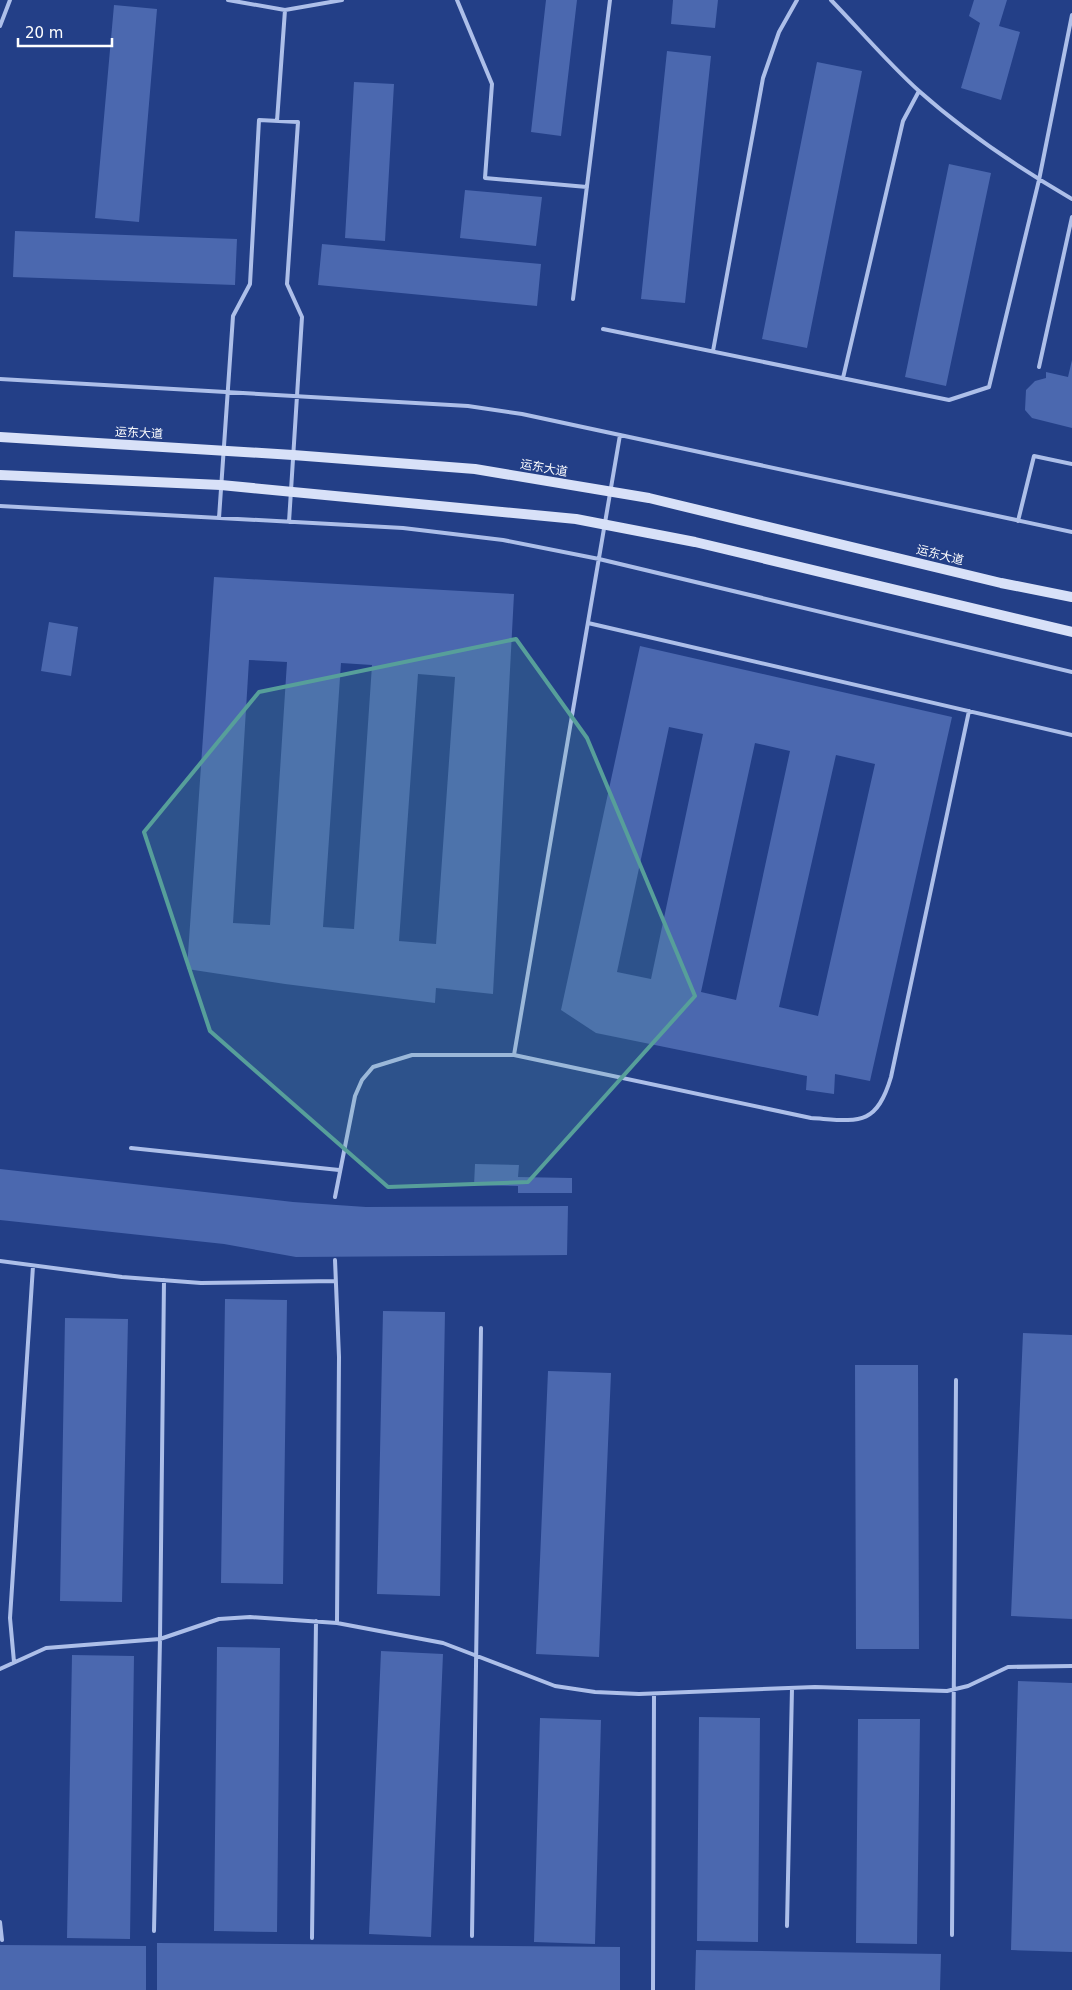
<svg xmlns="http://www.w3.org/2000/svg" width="1072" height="1990" viewBox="0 0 1072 1990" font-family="'DejaVu Sans','Noto Sans SC',sans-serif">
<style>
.building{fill:#4b68af;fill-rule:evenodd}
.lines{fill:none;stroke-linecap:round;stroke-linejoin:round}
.lane{stroke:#adbfe9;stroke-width:4}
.secondary{stroke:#d8e1f8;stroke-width:10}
.marked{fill:#579f9a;fill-opacity:0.2;stroke:#579f9a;stroke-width:4;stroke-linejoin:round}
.labels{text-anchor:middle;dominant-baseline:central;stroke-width:4;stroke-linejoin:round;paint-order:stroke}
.street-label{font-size:12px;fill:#fff;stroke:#233f87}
</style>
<rect width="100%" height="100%" fill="#233f87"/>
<path class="building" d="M 546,0 L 577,0 L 561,136 L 531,132 Z
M 673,0 L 718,0 L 715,28 L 671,24 Z
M 974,0 L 1007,0 L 999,26 L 1020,32 L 1001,100 L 961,88 L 980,23 L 969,16 Z
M 114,5 L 157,9 L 139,222 L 95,218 Z
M 667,51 L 711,56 L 685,303 L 641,299 Z
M 817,62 L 862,71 L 807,348 L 762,339 Z
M 354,82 L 394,84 L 385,241 L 345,238 Z
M 949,164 L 991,173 L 946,386 L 905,377 Z
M 465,190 L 542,197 L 536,246 L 460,238 Z
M 15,231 L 237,239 L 235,285 L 13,277 Z
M 322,244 L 541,264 L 537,306 L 318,285 Z
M 1072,360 L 1072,428 L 1032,418 L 1025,410 L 1026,390 L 1035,381 L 1046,378 L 1046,372 L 1068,377 Z
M 214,577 L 514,594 L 493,994 L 436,988 L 435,1003 L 285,984 L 187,969 ZM 249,660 L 287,662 L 270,925 L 233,923 ZM 341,663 L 372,665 L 354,929 L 323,927 ZM 418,674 L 455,677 L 436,944 L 399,941 Z
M 49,622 L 78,627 L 71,676 L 41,671 Z
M 640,646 L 952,717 L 870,1081 L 835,1074 L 834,1094 L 806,1090 L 807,1076 L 596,1033 L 561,1010 ZM 669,727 L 703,734 L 651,979 L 617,972 ZM 755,743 L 790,751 L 736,1000 L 701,992 ZM 836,755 L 875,764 L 818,1016 L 779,1007 Z
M 475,1164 L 519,1165 L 518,1177 L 572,1178 L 572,1193 L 518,1193 L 518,1186 L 474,1185 Z
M 0,1169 L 293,1202 L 366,1207 L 568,1206 L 567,1255 L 296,1257 L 224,1244 L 0,1220 Z
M 225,1299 L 287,1300 L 283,1584 L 221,1583 Z
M 383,1311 L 445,1312 L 440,1596 L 377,1594 Z
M 65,1318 L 128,1319 L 122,1602 L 60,1601 Z
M 1023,1333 L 1072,1335 L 1072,1619 L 1011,1616 Z
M 855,1365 L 918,1365 L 919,1649 L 856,1649 Z
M 548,1371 L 611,1373 L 599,1657 L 536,1654 Z
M 217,1647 L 280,1648 L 277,1932 L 214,1931 Z
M 381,1651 L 443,1654 L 431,1937 L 369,1934 Z
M 72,1655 L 134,1656 L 130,1939 L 67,1938 Z
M 1018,1681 L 1072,1683 L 1072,1952 L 1011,1950 Z
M 699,1717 L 760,1718 L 758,1942 L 697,1941 Z
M 540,1718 L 601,1720 L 595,1944 L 534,1942 Z
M 858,1719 L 920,1719 L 917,1944 L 856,1943 Z
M 157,1943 L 620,1947 L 620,1990 L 157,1990 Z
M 0,1945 L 146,1946 L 146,1990 L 0,1990 Z
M 696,1950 L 941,1954 L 940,1990 L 695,1990 Z"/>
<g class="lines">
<path class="lane" d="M 228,0 L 285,10 L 342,0
M 457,0 L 492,84 L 485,178 L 587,187
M 831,0 C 860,30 888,63 919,91 C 965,132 1019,168 1072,199
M 0,26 L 10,0
M 277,121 L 285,10
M 573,299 L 610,0
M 603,329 L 949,400 L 989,387 L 1039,180 L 1072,15
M 713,351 L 763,78 L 779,32 L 797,0
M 1039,367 L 1072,217
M 843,378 L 903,121 L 919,91
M 0,379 L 468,406 L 522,414 L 1072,532
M 0,506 L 403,528 L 503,540 L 599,559 L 1072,672
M 219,518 L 233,316 L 250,284 L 259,120 L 298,122 L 287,284 L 302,317 L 289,522
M 1018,521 L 1034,456 L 1072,464
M 588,623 L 1072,735
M 514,1055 L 620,435
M 131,1148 L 339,1170
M 335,1197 L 355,1096 L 362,1080 L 373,1067 L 412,1055 L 514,1055 L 811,1118 C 857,1121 876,1128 891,1077 L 969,711
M 335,1260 L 339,1357 L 337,1623
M 0,1261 L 122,1277 L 201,1283 L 335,1281
M 14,1662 L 10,1618 L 33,1266
M 0,1669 L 46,1648 L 160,1639 L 219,1619 L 250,1617 L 337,1623 L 443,1643 L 555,1686 L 595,1692 L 639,1694 L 815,1687 L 947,1691 L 968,1686 L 1008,1667 L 1072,1666
M 0,1922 L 2,1940
M 787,1926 L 792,1688
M 154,1931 L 160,1639 L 164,1280
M 952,1935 L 956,1380
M 472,1936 L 481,1328
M 312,1938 L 316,1621
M 653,1990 L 654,1694"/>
<path class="secondary" d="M 0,437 L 293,455 L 475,469 L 649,498 L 1001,583 L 1072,597
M 0,475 L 221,485 L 576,519 L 695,542 L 1072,632"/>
</g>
<path class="marked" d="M 516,639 L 587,738 L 695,996 L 528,1182 L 388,1187 L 210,1031 L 144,832 L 259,692 Z"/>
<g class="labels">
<g class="street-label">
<text transform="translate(139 433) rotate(3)">运东大道</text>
<text transform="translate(544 468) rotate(10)">运东大道</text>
<text transform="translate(940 555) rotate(14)">运东大道</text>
</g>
</g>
<path d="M18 38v8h94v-8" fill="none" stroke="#ffffff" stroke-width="2.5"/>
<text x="25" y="38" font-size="15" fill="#ffffff" stroke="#233f87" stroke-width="4" paint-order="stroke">20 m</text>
</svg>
